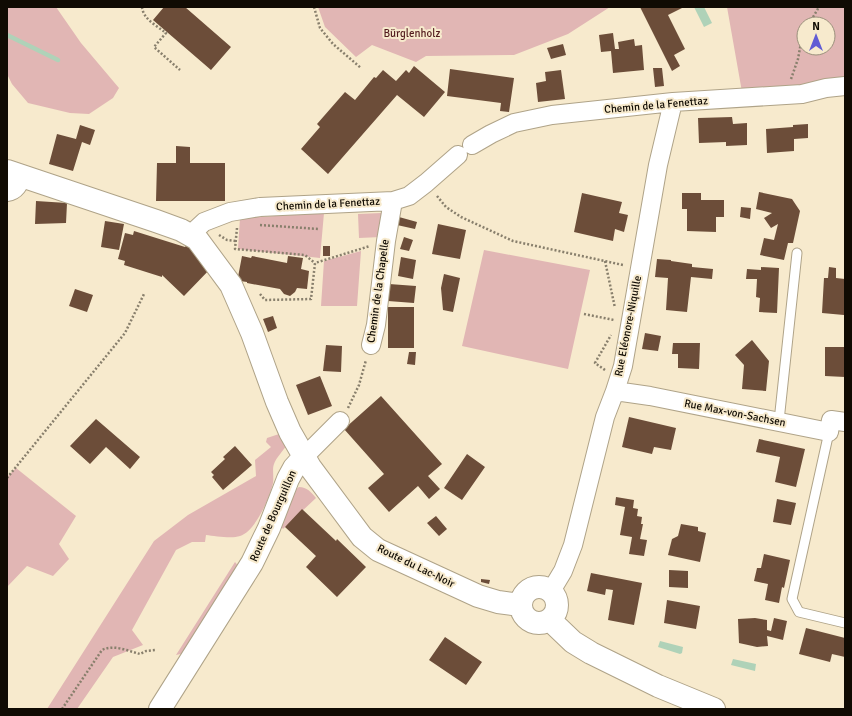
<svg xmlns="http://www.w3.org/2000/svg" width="852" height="716" viewBox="0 0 852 716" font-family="Signika,sans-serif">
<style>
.green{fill:#e1b6b4;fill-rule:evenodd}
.water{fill:#afd2b8}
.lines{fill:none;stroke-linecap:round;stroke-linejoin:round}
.stream{stroke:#afd2b8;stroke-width:4.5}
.building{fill:#6c4d39}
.service-casing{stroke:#afa388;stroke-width:11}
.minor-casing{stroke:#afa388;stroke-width:20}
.secondary-casing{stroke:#afa388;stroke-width:24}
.path{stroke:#887f6c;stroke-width:2.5;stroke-dasharray:2 2;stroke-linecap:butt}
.service{stroke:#fff;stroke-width:9}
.minor{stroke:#fff;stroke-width:18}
.secondary{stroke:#fff;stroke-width:22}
.labels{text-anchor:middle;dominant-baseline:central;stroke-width:4;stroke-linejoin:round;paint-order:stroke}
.park-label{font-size:11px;fill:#531c1f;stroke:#f7eacd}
.street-label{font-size:11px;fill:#100b03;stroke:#f7eacd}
</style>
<rect width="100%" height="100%" fill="#f7eacd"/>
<path class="green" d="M 7,7 L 56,7 L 81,43 L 119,88 L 113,98 L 89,114 L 70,113 L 28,103 L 12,84 L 7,74 Z
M 318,7 L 610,7 L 568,34 L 514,55 L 426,56 L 416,62 L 372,45 L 356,57 L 325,27 Z
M 727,7 L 845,7 L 845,82 L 742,92 ZM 804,24 L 828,24 L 828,48 L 804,48 Z
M 324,213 L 320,258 L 238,249 L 240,218 Z
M 381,213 L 381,237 L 359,238 L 358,214 Z
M 484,250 L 590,270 L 568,369 L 462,346 Z
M 361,251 L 357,306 L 321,306 L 324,261 Z
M 279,434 L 286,446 C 283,451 276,458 274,464 C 272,469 274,477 273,483 C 270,497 255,532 240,536 C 232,539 215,536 206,535 L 205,542 L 192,542 L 176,550 L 132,630 L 143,645 L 113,657 L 77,709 L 47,709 L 154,541 L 188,515 L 256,476 L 255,460 L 271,447 L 266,442 L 267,438 Z
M 16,468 L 76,516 L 59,544 L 69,559 L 53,576 L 27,566 L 7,587 L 7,477 Z
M 299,487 C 307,487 311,492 316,498 L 283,529 L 278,523 L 295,490 Z
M 235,562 L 239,567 L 185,653 L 176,655 Z"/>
<path class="water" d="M 694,7 L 704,7 L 712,23 L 704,27 Z
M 660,641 L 683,647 L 682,653 L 680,654 L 658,647 Z
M 733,659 L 756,664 L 755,671 L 731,665 Z"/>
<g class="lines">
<path class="stream" d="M 7,35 L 58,60"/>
</g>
<path class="building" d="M 164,7 L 185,7 L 231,47 L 211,70 L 153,20 Z
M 640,7 L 684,7 L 668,15 L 685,49 L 674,55 L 680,66 L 672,71 Z
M 613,33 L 615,49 L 619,49 L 618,42 L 634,39 L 635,46 L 642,45 L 644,70 L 613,73 L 611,51 L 601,52 L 599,35 Z
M 563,44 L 566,55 L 551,59 L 547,48 Z
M 414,66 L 445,92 L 424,117 L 397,95 L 328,174 L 301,149 L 320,127 L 317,124 L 345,92 L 355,100 L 374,77 L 376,78 L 383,70 L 396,81 L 406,70 L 409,73 Z
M 653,68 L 662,68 L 664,86 L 655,87 Z
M 450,69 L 514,78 L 509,112 L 500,111 L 501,103 L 447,96 Z
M 561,70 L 565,99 L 538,102 L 536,83 L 546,81 L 545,72 Z
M 732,117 L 733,124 L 747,123 L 747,145 L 726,146 L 726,142 L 699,143 L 698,118 Z
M 808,124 L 808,138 L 794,139 L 794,151 L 767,153 L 766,129 L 793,127 L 793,125 Z
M 80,125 L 95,130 L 90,145 L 82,142 L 73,171 L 49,164 L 57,134 L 76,139 Z
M 176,146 L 190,147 L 190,163 L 225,163 L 225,201 L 156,201 L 157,163 L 176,163 Z
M 759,192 L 792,199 L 800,211 L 793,243 L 788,243 L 784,260 L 760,255 L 764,238 L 774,240 L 778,224 L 771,228 L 764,218 L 772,213 L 756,209 Z
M 582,193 L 622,202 L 619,213 L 628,215 L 624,232 L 615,229 L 613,241 L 574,232 Z
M 682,193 L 701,193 L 701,200 L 724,200 L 724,217 L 716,217 L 716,232 L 687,231 L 687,209 L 682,209 Z
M 36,201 L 67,203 L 66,223 L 35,224 Z
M 741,207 L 751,208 L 750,219 L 740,217 Z
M 399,217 L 417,222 L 415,229 L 397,225 Z
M 105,221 L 124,224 L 119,250 L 101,247 Z
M 438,224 L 466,230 L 460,259 L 432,254 Z
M 134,231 L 185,247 L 189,242 L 213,266 L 184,296 L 162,275 L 162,277 L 124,265 L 125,261 L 118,259 L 125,233 L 133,235 Z
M 404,237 L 413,240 L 409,251 L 400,249 Z
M 323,246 L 330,246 L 330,256 L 323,256 Z
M 242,256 L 251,258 L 252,256 L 287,263 L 288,256 L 303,258 L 301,269 L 309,271 L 307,289 L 297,288 L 295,292 L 290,296 L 284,294 L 280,289 L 247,283 L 247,282 L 240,281 L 238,277 Z
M 401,257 L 416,260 L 413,279 L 398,276 Z
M 657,259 L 671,260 L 671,261 L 692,264 L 692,267 L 713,269 L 712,279 L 691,277 L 687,312 L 666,310 L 668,278 L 655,277 Z
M 761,267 L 779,268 L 777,313 L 759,312 L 760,298 L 756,297 L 757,279 L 746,279 L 747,269 L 761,270 Z
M 829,267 L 836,268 L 836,278 L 845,279 L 844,315 L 822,313 L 824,278 L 828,278 Z
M 444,274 L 460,278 L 453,312 L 443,310 L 441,288 Z
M 389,284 L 416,286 L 414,303 L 388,301 Z
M 75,289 L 93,295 L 87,312 L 69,306 Z
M 388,307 L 414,307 L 414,348 L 388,348 Z
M 273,316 L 277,328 L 268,332 L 263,319 Z
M 645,333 L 661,336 L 658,351 L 642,349 Z
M 752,340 L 769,361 L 766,391 L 742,389 L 744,365 L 735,355 Z
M 673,343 L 700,343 L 699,369 L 678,368 L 678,354 L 672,354 Z
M 326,345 L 342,346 L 341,372 L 323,371 Z
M 825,347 L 845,347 L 845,377 L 825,376 Z
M 409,352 L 416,352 L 415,365 L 407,364 Z
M 320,376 L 332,406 L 308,415 L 296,385 Z
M 381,396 L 442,464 L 428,476 L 440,489 L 429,499 L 418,486 L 389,512 L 368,488 L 384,474 L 344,429 Z
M 629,417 L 676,428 L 671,450 L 654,447 L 652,454 L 622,447 Z
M 96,419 L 140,457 L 130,469 L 106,447 L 90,464 L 70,446 Z
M 759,439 L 805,449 L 796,487 L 775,482 L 780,457 L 756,452 Z
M 235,446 L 252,465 L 223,490 L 212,477 L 214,475 L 211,472 L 225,459 L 223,457 Z
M 467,454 L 485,467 L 462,500 L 444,488 Z
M 616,497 L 634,500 L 633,508 L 638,509 L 637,516 L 642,517 L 641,524 L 643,524 L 640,539 L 647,540 L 644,556 L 629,554 L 632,537 L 620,535 L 625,507 L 615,505 Z
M 777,499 L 796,503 L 791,525 L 773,522 Z
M 302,509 L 336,541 L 337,539 L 366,567 L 337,597 L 306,567 L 316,556 L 285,527 Z
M 436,516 L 447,529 L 439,536 L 427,523 Z
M 681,524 L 698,527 L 698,531 L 706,533 L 700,562 L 668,555 L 672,539 L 678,536 Z
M 764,554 L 790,560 L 784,588 L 782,587 L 779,603 L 765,600 L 768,584 L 754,581 L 757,568 L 761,568 Z
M 669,570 L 688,571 L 688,588 L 669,587 Z
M 591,573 L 642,583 L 634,625 L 608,620 L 613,590 L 606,589 L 605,595 L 587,591 Z
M 481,579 L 490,580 L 489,584 L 481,582 Z
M 667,600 L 700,606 L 696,629 L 664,623 Z
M 755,618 L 767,620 L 767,630 L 771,631 L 774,618 L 787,621 L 783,640 L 767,636 L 768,646 L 757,647 L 739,643 L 738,619 Z
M 806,628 L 845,638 L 845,657 L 832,654 L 830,662 L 799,654 Z
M 445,637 L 482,662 L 466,685 L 429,660 Z"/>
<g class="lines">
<defs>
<path id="service" d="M 779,421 L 797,253
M 829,432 L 792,599 L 799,612 L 845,623"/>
<path id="minor" d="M 472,145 L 491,134 L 514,123 L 552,115 L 673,102 L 802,94 L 826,88 L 845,86
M 7,192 C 16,191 19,184 22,176
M 190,235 L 204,222 L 230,212 L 260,207 L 393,201 L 409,196 L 426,183 L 458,155
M 371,345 L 376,325 L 386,241 L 393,201
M 615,391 L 650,396 L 829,432 L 831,420 L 845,422
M 304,457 L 340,421
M 551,591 L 563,571 L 573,545 L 605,417 L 615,391 L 623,366 L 658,165 L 673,102"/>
<path id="secondary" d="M 7,171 L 156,221 L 181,230 L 197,239 L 231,285 L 252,333 L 277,402 L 290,432 L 310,467 L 362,537 L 378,550 L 478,596 L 498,602 L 520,605
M521 605a18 18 0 1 1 36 0a18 18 0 1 1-36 0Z
M 550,620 L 573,642 L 591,653 L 658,686 L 714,709
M 160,709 L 252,563 L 269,528 L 288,479 L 294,468 L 304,457"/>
</defs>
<use href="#service" class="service-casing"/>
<use href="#minor" class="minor-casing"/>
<use href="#secondary" class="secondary-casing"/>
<path class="path" d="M 142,7 C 143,19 157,26 166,33 L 154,47 L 180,70
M 314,7 L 320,28 L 333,44 L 361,68
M 809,24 L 819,7
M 791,79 L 798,59 L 802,37 L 804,33
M 437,196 L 446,207 L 461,217 L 513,241 L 623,265
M 260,225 L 319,229
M 237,228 L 235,249 L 305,255 L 315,263
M 219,235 L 227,240 L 236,241
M 605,261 L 615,308
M 260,294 L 265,300 L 311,299 L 315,263 L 370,246
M 584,314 L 614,320
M 605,370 L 595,363 L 611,335
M 348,408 L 359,385 L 366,360
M 7,478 L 125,333 L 144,294
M 62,709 L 102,650 C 114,644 128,651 140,654 L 146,651 L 156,650"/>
<use href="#service" class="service"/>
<use href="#minor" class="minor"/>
<use href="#secondary" class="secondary"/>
</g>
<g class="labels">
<g class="park-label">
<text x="412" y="33">Bürglenholz</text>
</g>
<g class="street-label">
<text transform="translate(656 105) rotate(-5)">Chemin de la Fenettaz</text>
<text transform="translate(328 204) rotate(-3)">Chemin de la Fenettaz</text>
<text transform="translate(378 291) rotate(-82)">Chemin de la Chapelle</text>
<text transform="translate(628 326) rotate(-79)">Rue Eléonore-Niquille</text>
<text transform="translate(735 413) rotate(11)">Rue Max-von-Sachsen</text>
<text transform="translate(273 516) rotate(-66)">Route de Bourguillon</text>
<text transform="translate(416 566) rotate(26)">Route du Lac-Noir</text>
</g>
</g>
<rect width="852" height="716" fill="none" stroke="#100b03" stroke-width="16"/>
<g transform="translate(816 36)"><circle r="19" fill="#f7eacd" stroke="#9b917c"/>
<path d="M0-3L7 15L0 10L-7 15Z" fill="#615cd4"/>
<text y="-6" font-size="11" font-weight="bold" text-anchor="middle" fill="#100b03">N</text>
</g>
</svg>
